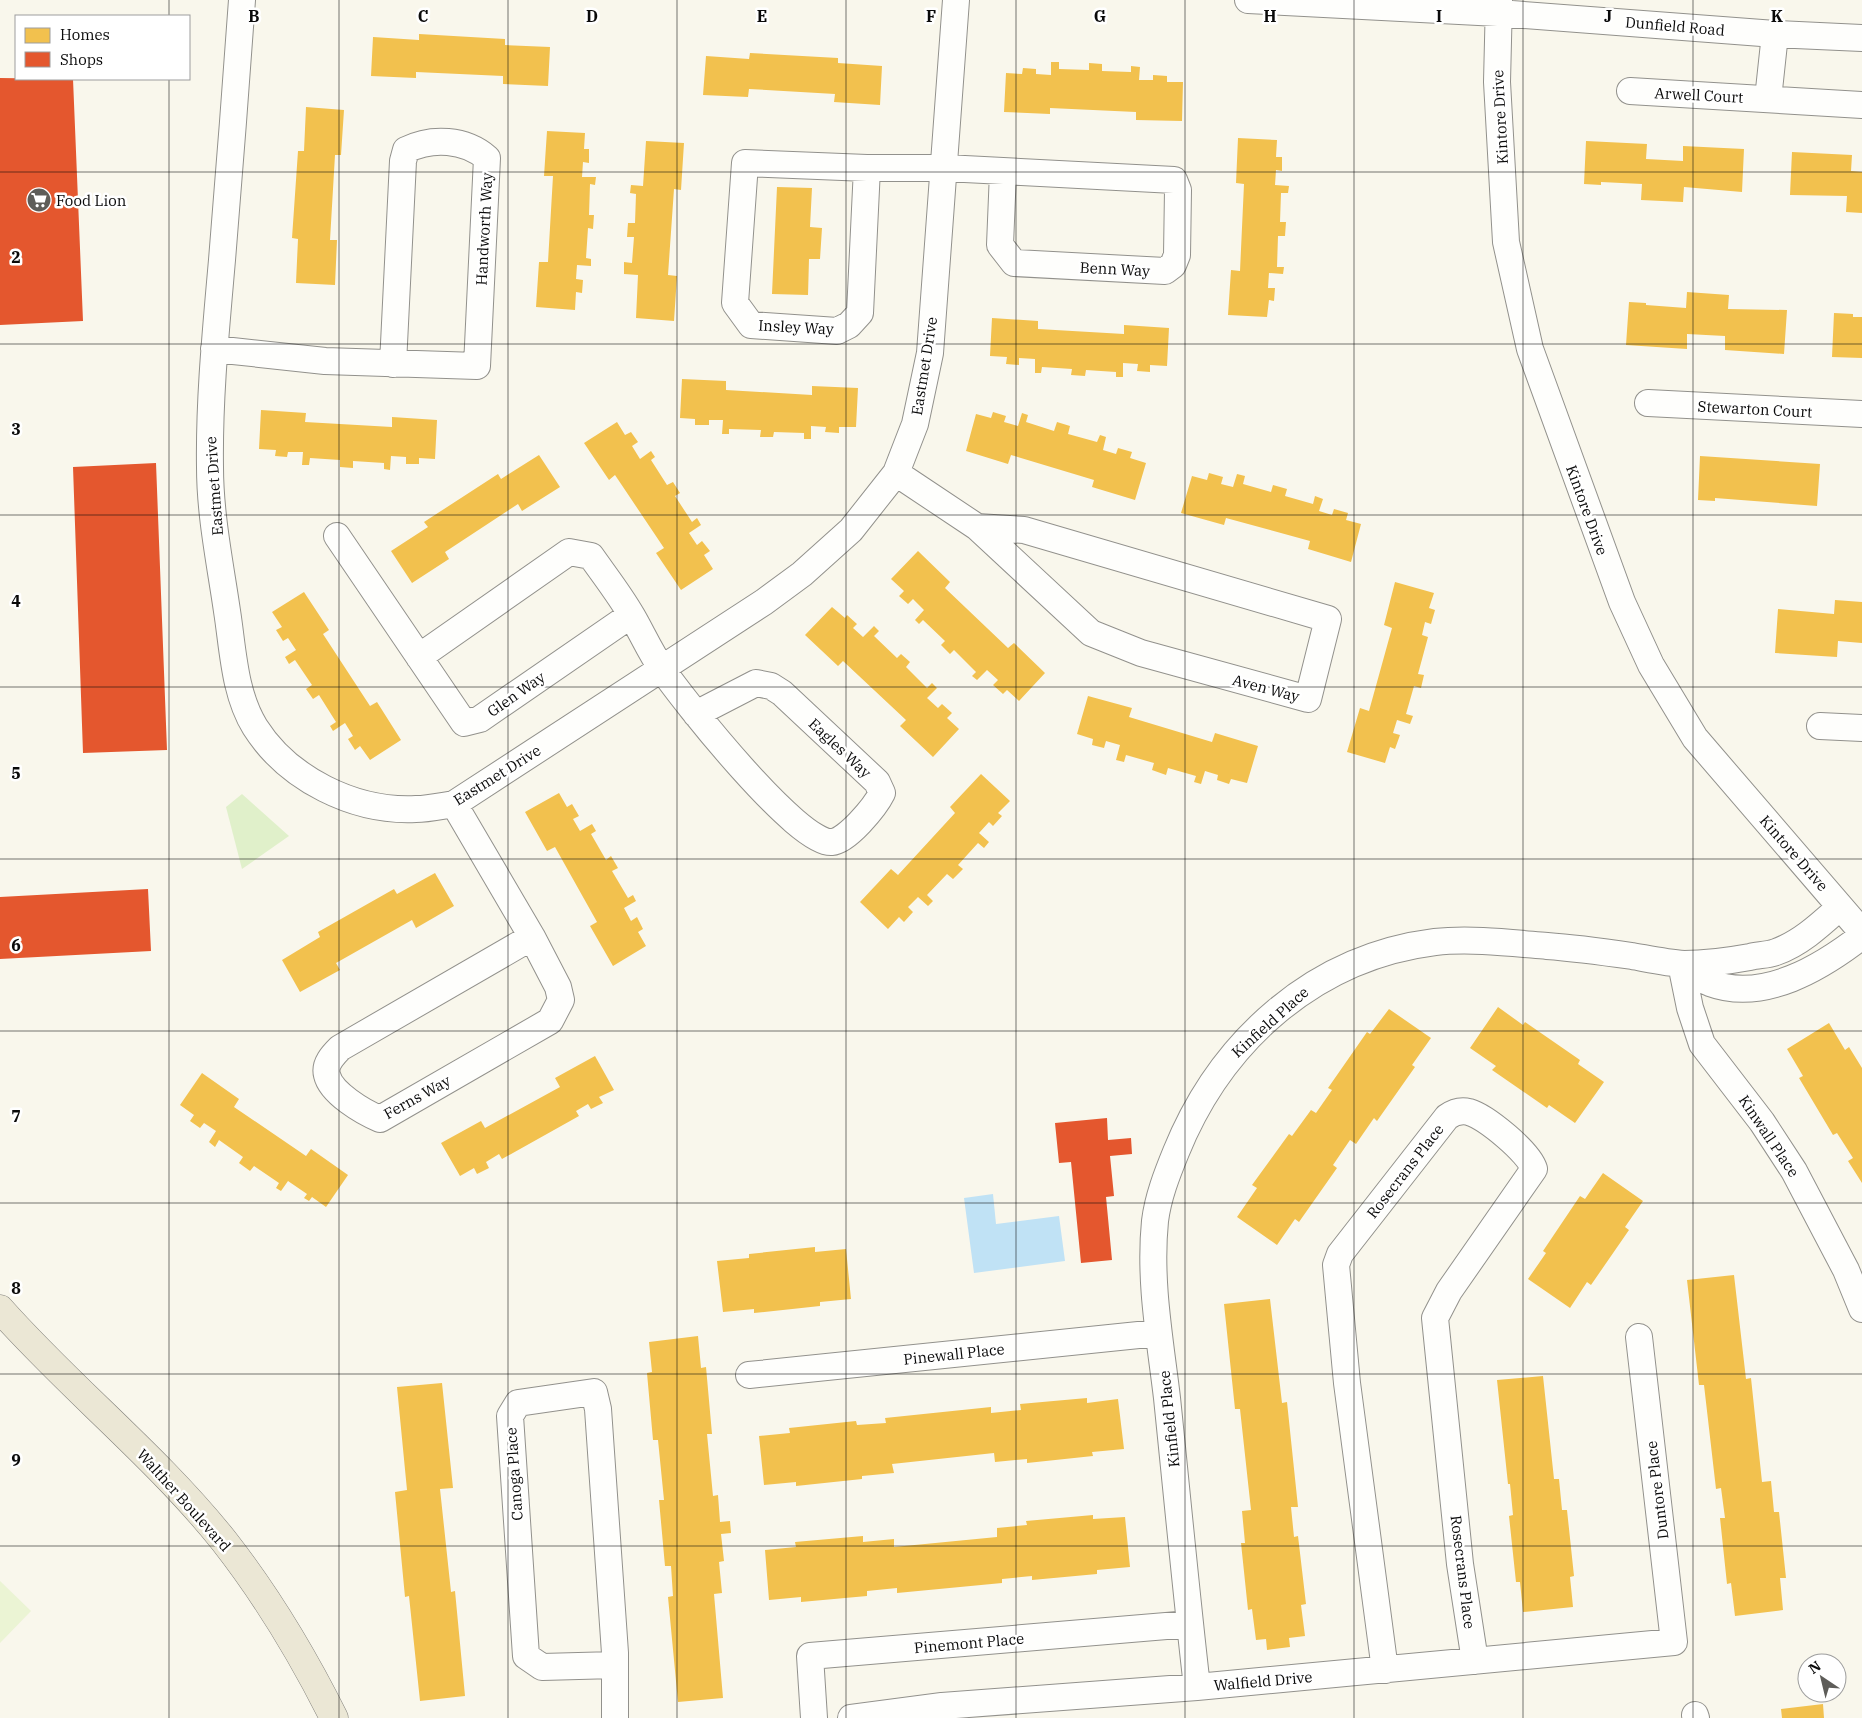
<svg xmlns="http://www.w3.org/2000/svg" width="1862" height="1718" viewBox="0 0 1862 1718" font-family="'IBM Plex Serif',serif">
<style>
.green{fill:#e0f0ca}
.pitch{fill:#ebf4d4}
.water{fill:#c0e2f5}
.homes{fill:#f2c14e}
.shops{fill:#e4572e}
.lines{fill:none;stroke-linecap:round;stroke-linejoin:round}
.minor-casing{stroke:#92918c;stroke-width:28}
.major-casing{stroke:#7f7e79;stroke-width:29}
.minor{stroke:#fefefc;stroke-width:26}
.major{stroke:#ebe7d5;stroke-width:28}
.grid{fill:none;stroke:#0a0a0a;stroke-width:1;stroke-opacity:0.55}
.labels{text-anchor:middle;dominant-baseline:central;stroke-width:5;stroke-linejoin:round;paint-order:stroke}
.street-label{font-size:15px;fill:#0a0a0a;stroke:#fff}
.poi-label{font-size:15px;fill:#0a0a0a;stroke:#fff;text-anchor:start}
.grid-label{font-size:16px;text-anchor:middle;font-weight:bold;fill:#0a0a0a;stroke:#fff;stroke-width:5;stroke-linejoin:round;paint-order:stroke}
</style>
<rect width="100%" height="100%" fill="#f9f7ec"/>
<path class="green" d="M 242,794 L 289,836 L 242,869 L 226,807 Z"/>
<path class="pitch" d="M 0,1581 L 31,1611 L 0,1643 Z"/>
<path class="water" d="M 993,1194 L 996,1224 L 1059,1216 L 1065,1261 L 974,1273 L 964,1198 Z"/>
<path class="homes" d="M 419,34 L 505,39 L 505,45 L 550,47 L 548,86 L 503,84 L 503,76 L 416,72 L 416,78 L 371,76 L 373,37 L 419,40 Z
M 750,53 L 838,58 L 838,63 L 882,66 L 880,105 L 834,102 L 835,94 L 749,89 L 748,97 L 703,95 L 706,56 L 749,59 Z
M 1051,62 L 1059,62 L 1059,69 L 1089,70 L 1089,63 L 1102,64 L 1102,71 L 1131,72 L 1131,66 L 1140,67 L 1139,80 L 1153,80 L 1153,75 L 1167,76 L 1167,82 L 1183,82 L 1182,121 L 1136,120 L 1136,112 L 1050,108 L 1050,114 L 1004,112 L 1006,73 L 1022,74 L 1023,68 L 1036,69 L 1036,74 L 1051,75 Z
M 306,107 L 344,110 L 341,155 L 335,155 L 330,240 L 337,240 L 335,285 L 296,283 L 298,239 L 292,238 L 298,151 L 304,151 Z
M 547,131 L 585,133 L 584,149 L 589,149 L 589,163 L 583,162 L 582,177 L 596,177 L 595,185 L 590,184 L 589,215 L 594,215 L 593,229 L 588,228 L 586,258 L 591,259 L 591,266 L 577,265 L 576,279 L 583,280 L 582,293 L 576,292 L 575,310 L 536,307 L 539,262 L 548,262 L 553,176 L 544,176 Z
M 1238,138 L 1277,140 L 1276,157 L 1282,157 L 1282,171 L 1276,170 L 1275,185 L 1289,186 L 1288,193 L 1281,193 L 1280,222 L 1286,222 L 1285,236 L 1278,236 L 1277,267 L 1284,267 L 1283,274 L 1269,273 L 1268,288 L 1275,288 L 1274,301 L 1269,300 L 1267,317 L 1228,315 L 1231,270 L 1240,271 L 1244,184 L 1236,183 Z
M 646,141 L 684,143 L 681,190 L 674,189 L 668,275 L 677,276 L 674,321 L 636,318 L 638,275 L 624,274 L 624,262 L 632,263 L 634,237 L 627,237 L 628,223 L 635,223 L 636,194 L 630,193 L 631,185 L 643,186 Z
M 1586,141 L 1647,144 L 1646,159 L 1683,161 L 1683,146 L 1744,149 L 1742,192 L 1684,187 L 1683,202 L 1641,200 L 1642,184 L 1601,182 L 1601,185 L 1584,184 Z
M 1792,152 L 1852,155 L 1851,171 L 1862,172 L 1862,213 L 1846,212 L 1847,196 L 1790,195 Z
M 777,187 L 812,188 L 810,227 L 822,228 L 820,259 L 809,259 L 808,295 L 772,294 Z
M 1687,292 L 1729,295 L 1728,309 L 1787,310 L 1784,354 L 1725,350 L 1725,336 L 1687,334 L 1687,349 L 1626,345 L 1629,302 L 1646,303 L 1646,305 L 1686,308 Z
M 1834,313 L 1853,314 L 1853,317 L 1862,317 L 1862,358 L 1832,357 Z
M 992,318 L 1038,321 L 1038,329 L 1124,334 L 1124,325 L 1169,328 L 1167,366 L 1150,365 L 1150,372 L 1137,371 L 1138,364 L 1123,363 L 1123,377 L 1116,377 L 1116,372 L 1086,370 L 1085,376 L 1071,375 L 1072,369 L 1042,367 L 1041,373 L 1035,373 L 1035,359 L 1019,358 L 1019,365 L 1006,364 L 1007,357 L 990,356 Z
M 682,379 L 726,381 L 726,390 L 812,395 L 812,386 L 858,388 L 856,427 L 839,427 L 839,433 L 825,432 L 826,427 L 811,426 L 811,439 L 804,439 L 804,433 L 774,432 L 773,437 L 760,437 L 761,430 L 729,429 L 729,434 L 722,434 L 723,420 L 709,420 L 709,425 L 695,425 L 695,419 L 680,418 Z
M 261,410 L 306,413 L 305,422 L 392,427 L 392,417 L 437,420 L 435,459 L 419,458 L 419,464 L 406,464 L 406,457 L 391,456 L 390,470 L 384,469 L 384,463 L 353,461 L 353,468 L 340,467 L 340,460 L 310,458 L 309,465 L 302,465 L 303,452 L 288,452 L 287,457 L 275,456 L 276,450 L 259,449 Z
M 993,412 L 1006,416 L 1004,422 L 1018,426 L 1022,413 L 1028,415 L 1026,422 L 1054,431 L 1057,422 L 1070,426 L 1068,434 L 1097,442 L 1100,435 L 1106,437 L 1103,450 L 1116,454 L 1118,448 L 1132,452 L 1130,458 L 1146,463 L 1135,500 L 1092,487 L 1094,480 L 1011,455 L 1008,464 L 966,451 L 976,414 L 991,418 Z
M 617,422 L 625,435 L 631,432 L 638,442 L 632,446 L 640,459 L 651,451 L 655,457 L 651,460 L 667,485 L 673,482 L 680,493 L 675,496 L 692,522 L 697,518 L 701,525 L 689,533 L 697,545 L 702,541 L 710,551 L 704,555 L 713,569 L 681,590 L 656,553 L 664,548 L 615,475 L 609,480 L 584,443 Z
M 539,455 L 560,487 L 522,511 L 518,504 L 445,552 L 449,559 L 412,583 L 391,551 L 428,527 L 424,522 L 498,474 L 501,479 Z
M 1700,456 L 1820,464 L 1817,506 L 1715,498 L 1715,501 L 1698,500 Z
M 1209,473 L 1223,477 L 1221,484 L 1233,487 L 1237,474 L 1245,476 L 1243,484 L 1271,492 L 1273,485 L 1287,489 L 1285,496 L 1313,504 L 1315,496 L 1323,499 L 1319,511 L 1332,515 L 1334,509 L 1348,513 L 1346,520 L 1361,524 L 1351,562 L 1308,549 L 1310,541 L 1226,518 L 1224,525 L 1181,513 L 1192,476 L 1207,480 Z
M 918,551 L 950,582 L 945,588 L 1008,648 L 1014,643 L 1045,673 L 1019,701 L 1007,690 L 1003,694 L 993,685 L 998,680 L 987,670 L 977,680 L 972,676 L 976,672 L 954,650 L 950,654 L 941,645 L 945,641 L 923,620 L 919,624 L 915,620 L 924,610 L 913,599 L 908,604 L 899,596 L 904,591 L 891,579 Z
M 1395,582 L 1434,593 L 1429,608 L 1435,610 L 1431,624 L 1425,622 L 1422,635 L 1428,637 L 1418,674 L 1424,675 L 1421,688 L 1414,686 L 1406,714 L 1413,716 L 1410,724 L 1397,720 L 1393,733 L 1400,735 L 1395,749 L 1390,747 L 1385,763 L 1347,752 L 1360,708 L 1369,711 L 1392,628 L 1384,625 Z
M 304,592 L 329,630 L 323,634 L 370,706 L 377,702 L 401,740 L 370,760 L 360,746 L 355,750 L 348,739 L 353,736 L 345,723 L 333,731 L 330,726 L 336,722 L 319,695 L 313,699 L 306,689 L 312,685 L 295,660 L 289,664 L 285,657 L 296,650 L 288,638 L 283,641 L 276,630 L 282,627 L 272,612 Z
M 1835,600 L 1862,602 L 1862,643 L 1838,641 L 1837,657 L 1775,653 L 1778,609 L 1834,614 Z
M 832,607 L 845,618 L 847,615 L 857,624 L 853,628 L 863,637 L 874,626 L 879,631 L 874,636 L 897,658 L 901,654 L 910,662 L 906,667 L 927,688 L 932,683 L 937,688 L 927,698 L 938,708 L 942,704 L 952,713 L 947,718 L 959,729 L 933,757 L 900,726 L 906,720 L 843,661 L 838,666 L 805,635 Z
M 1088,696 L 1132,708 L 1129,717 L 1212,742 L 1215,733 L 1258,746 L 1247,783 L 1231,779 L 1229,784 L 1217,780 L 1218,775 L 1205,771 L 1201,784 L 1194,782 L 1196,776 L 1168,768 L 1166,775 L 1152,770 L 1154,763 L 1126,755 L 1124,762 L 1116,760 L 1120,745 L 1106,741 L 1104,748 L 1092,745 L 1093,739 L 1077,734 Z
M 981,774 L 1010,801 L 998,813 L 1002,816 L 993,826 L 989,822 L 979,833 L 989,842 L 984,848 L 978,843 L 958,865 L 963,869 L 953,879 L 947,874 L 927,895 L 933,901 L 928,906 L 918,897 L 908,907 L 913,912 L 904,922 L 899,917 L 888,929 L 860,902 L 891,869 L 898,875 L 955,813 L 950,807 Z
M 559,793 L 567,807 L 572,804 L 579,816 L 573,819 L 580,831 L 592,824 L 596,831 L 591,834 L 606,860 L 611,856 L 618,868 L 612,871 L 628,898 L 633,895 L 636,901 L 624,908 L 631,921 L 637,917 L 643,929 L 638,932 L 646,946 L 613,966 L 590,926 L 597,922 L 555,847 L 547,851 L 525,812 Z
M 435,873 L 454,906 L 416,928 L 412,920 L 336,963 L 340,970 L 300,992 L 282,960 L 320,937 L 318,932 L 394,889 L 397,894 Z
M 1498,1007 L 1523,1025 L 1525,1022 L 1580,1060 L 1578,1064 L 1604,1082 L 1575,1123 L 1549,1105 L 1547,1108 L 1492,1070 L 1496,1066 L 1470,1048 Z
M 1389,1009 L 1431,1038 L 1412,1065 L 1415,1067 L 1377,1121 L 1374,1118 L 1356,1144 L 1350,1140 L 1333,1165 L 1337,1168 L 1299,1222 L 1295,1219 L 1277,1245 L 1237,1217 L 1257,1188 L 1252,1185 L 1289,1134 L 1292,1136 L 1311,1110 L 1316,1113 L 1332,1090 L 1328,1088 L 1367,1032 L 1370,1034 Z
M 1829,1023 L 1845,1050 L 1849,1047 L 1862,1068 L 1862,1183 L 1848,1161 L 1853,1158 L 1837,1133 L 1833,1135 L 1799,1078 L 1803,1076 L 1787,1049 Z
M 595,1056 L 614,1090 L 599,1097 L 603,1103 L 591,1109 L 588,1104 L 576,1111 L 579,1116 L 502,1159 L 499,1154 L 486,1162 L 489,1168 L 477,1174 L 474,1168 L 460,1176 L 441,1143 L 481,1121 L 485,1128 L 560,1087 L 555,1078 Z
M 202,1073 L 239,1099 L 234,1107 L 306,1156 L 311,1149 L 348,1175 L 326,1207 L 312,1197 L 309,1201 L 304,1198 L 307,1194 L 288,1181 L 281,1191 L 276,1188 L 279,1183 L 254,1166 L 250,1171 L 239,1163 L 243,1157 L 219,1140 L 215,1147 L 209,1142 L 216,1131 L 204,1123 L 200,1128 L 190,1121 L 194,1115 L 180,1105 Z
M 1603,1173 L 1643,1201 L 1625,1227 L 1629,1230 L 1591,1285 L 1587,1282 L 1570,1308 L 1528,1279 L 1546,1253 L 1543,1251 L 1580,1196 L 1585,1199 Z
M 815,1247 L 815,1252 L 846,1249 L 851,1299 L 820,1302 L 820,1306 L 754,1313 L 754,1309 L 723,1312 L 717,1261 L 749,1258 L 749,1254 Z
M 1734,1275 L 1746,1379 L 1751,1378 L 1762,1482 L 1771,1481 L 1774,1512 L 1779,1512 L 1786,1578 L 1780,1578 L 1783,1610 L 1735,1616 L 1731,1583 L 1727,1584 L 1720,1518 L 1725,1518 L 1721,1488 L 1716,1489 L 1704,1385 L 1699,1385 L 1687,1280 Z
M 1270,1299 L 1282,1403 L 1287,1402 L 1298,1507 L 1291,1507 L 1294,1537 L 1298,1536 L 1306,1604 L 1301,1605 L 1305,1636 L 1289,1638 L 1290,1647 L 1267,1650 L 1266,1639 L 1256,1640 L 1252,1609 L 1248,1610 L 1241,1543 L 1245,1543 L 1242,1511 L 1251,1510 L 1240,1409 L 1235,1409 L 1224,1304 Z
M 698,1336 L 701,1368 L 706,1367 L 712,1434 L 707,1434 L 713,1496 L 718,1495 L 720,1522 L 730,1521 L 731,1533 L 721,1534 L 724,1561 L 719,1562 L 722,1593 L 714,1594 L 723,1698 L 678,1702 L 668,1597 L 673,1596 L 671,1566 L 665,1566 L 659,1500 L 664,1500 L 658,1440 L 653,1440 L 647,1373 L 652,1372 L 649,1342 Z
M 1543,1376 L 1554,1479 L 1559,1479 L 1562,1510 L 1567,1510 L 1574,1576 L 1570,1577 L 1573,1607 L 1523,1612 L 1520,1582 L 1516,1582 L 1509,1516 L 1513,1515 L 1510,1484 L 1508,1484 L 1497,1380 Z
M 442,1383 L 453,1488 L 440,1489 L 451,1592 L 455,1591 L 465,1696 L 420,1701 L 409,1596 L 405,1597 L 395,1492 L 407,1490 L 397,1387 Z
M 1087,1398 L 1087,1403 L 1118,1399 L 1124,1449 L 1092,1452 L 1093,1456 L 1027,1463 L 1027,1459 L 995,1462 L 994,1453 L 892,1464 L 894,1473 L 862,1476 L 862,1479 L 796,1486 L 796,1482 L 764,1485 L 759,1436 L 790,1433 L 789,1428 L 856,1421 L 857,1425 L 886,1423 L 885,1418 L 991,1407 L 991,1413 L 1021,1410 L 1020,1404 Z
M 1093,1515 L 1093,1519 L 1125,1517 L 1130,1567 L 1097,1570 L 1097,1574 L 1032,1580 L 1032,1576 L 1002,1579 L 1002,1583 L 897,1593 L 897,1588 L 867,1591 L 867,1596 L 801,1602 L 801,1597 L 769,1600 L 765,1550 L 796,1547 L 795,1542 L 863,1536 L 863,1542 L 894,1539 L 894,1547 L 997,1537 L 997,1528 L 1027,1525 L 1026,1521 Z
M 1823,1704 L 1824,1718 L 1782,1718 L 1781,1709 Z"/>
<path class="shops" d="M 0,78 L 73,79 L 83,321 L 0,325 Z
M 156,463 L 167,750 L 83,753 L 73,467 Z
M 148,889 L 151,951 L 0,959 L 0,897 Z
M 1107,1118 L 1108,1140 L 1131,1138 L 1132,1154 L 1110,1156 L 1114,1196 L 1106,1197 L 1112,1260 L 1081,1263 L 1071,1162 L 1059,1163 L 1055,1123 Z"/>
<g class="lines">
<defs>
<path id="minor" d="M 242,0 C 236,87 229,173 222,260 C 216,329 209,398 210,467 C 210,515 220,563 227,611 C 233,649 234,693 255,727 C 288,779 354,812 416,809 C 428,809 441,806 454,804 L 764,602 L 802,574 L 851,530 L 896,473 L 915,424 L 930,353 L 956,0
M 1248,0 L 1498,13 L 1775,34 L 1862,38
M 1499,0 L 1497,82 L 1506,242 L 1530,349 L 1622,602 L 1651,665 L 1695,738 L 1862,932
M 1630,91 L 1862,105
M 1768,99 L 1775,34
M 867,168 L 860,313 L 849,325 L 837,331 L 751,325 L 735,303 L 745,163 L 867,168 L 945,168 L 1174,180 L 1178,190 L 1177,255 L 1173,265 L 1165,271 L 1014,263 L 1000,245 L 1003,172
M 214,349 L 325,361 L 477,366 L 487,158 C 465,139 432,137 406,150 L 403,161 L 393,364
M 1648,403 L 1862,414
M 896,473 L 977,527 L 1024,530 L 1328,619 L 1308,699 L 1141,653 L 1091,633 L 977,527
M 337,536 L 464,723 L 480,719 L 631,615
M 419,657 L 569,552 L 591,556 C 605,576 620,595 632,616 C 642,633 650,652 662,669 C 683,700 799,846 832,842 C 847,841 875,807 882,793 L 877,782 L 782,693 L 771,686 L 756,683 L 696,714
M 1820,726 L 1862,728
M 454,804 L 532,937
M 532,937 L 558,987 L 561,1000 L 550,1021 L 380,1119 C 363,1112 331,1093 327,1075 C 324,1064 333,1055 340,1048 Z
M 1681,964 L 1690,1008 L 1702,1044 L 1762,1122 L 1794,1171 L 1846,1270 L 1862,1309
M 1681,964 C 1690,970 1700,979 1710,983 C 1764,1003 1822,967 1862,936
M 749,1375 L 1158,1333
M 615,1665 L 542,1667 L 526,1656 L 510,1416 L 518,1403 L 594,1392 L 598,1409 L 615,1653 L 615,1718
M 1385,1670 L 1347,1383 L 1336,1265 L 1340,1254 L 1447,1117 C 1454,1112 1461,1110 1469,1112 C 1486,1117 1529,1152 1534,1169 L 1449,1291 L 1435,1318 L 1460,1564 L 1475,1661
M 1197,1687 C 1186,1591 1177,1495 1167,1398 C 1160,1339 1149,1281 1155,1221 C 1158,1197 1167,1174 1176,1152 C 1221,1041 1314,957 1435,942 C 1470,938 1512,943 1547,946 C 1575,948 1604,952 1632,956 C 1649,959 1667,963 1684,964 C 1706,964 1728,961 1750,957 C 1758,955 1768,955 1776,952 C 1801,943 1821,924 1840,907
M 1695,1715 L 1696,1718
M 814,1718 L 810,1656 L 1190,1624
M 851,1718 L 942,1706 L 1197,1687 L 1674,1642 L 1639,1337"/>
<path id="major" d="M 0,1309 C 71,1389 157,1457 224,1541 C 267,1596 303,1656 334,1718"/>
</defs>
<use href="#minor" class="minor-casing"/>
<use href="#major" class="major-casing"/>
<use href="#minor" class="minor"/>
<use href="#major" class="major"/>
</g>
<path class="grid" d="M 169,0 L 169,16M 339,0 L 339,1718M 508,0 L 508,1718M 677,0 L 677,1718M 846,0 L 846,1718M 1016,0 L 1016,1718M 1185,0 L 1185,1718M 1354,0 L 1354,1718M 1523,0 L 1523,1718M 1693,0 L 1693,1718M 169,79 L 169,1718M 0,172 L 1862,172M 0,344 L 1862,344M 0,515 L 1862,515M 0,687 L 1862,687M 0,859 L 1862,859M 0,1031 L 1862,1031M 0,1203 L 1862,1203M 0,1374 L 1862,1374M 0,1546 L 1862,1546"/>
<defs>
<symbol id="supermarket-disc" viewBox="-11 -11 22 22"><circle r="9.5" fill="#5e5d59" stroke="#fff"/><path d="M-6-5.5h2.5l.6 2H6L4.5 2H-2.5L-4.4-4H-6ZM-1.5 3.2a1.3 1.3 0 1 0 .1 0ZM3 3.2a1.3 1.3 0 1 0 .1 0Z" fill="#fff"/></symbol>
</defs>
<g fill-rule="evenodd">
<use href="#supermarket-disc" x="25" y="186" width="28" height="28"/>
</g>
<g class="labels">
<g class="street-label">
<text transform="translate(1675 26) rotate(5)">Dunfield Road</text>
<text transform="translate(1699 95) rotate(3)">Arwell Court</text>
<text transform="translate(1500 117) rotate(-93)">Kintore Drive</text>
<text transform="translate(484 229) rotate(-87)">Handworth Way</text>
<text transform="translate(1115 269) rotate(3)">Benn Way</text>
<text transform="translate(796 327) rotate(3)">Insley Way</text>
<text transform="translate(924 366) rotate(-81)">Eastmet Drive</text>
<text transform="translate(1755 409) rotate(3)">Stewarton Court</text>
<text transform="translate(214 486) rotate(-94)">Eastmet Drive</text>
<text transform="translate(1587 510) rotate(70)">Kintore Drive</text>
<text transform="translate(1266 688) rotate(15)">Aven Way</text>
<text transform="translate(516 694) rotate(-35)">Glen Way</text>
<text transform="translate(840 748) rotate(43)">Eagles Way</text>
<text transform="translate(497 775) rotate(-32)">Eastmet Drive</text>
<text transform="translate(1794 853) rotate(49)">Kintore Drive</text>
<text transform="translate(1270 1022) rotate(-42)">Kinfield Place</text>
<text transform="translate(417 1097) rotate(-29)">Ferns Way</text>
<text transform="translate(1769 1136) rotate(56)">Kinwall Place</text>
<text transform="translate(1405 1171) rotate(-52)">Rosecrans Place</text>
<text transform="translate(954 1354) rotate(-6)">Pinewall Place</text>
<text transform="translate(1169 1419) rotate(-96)">Kinfield Place</text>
<text transform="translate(514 1474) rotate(-94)">Canoga Place</text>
<text transform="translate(1657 1490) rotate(-97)">Duntore Place</text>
<text transform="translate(184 1500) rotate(48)">Walther Boulevard</text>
<text transform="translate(1463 1572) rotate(83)">Rosecrans Place</text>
<text transform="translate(969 1643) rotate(-5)">Pinemont Place</text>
<text transform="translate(1263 1681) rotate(-5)">Walfield Drive</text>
</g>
<g class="poi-label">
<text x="56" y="200">Food Lion</text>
</g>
</g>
<g class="grid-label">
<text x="254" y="22">B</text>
<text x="423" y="22">C</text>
<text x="592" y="22">D</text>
<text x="762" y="22">E</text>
<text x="931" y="22">F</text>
<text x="1100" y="22">G</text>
<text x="1270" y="22">H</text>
<text x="1439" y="22">I</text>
<text x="1608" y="22">J</text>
<text x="1777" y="22">K</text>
<text x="16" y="263">2</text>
<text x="16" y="435">3</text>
<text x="16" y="607">4</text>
<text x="16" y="779">5</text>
<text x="16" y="951">6</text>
<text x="16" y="1122">7</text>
<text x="16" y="1294">8</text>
<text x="16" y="1466">9</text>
</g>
<rect x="15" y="15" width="175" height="65" fill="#ffffff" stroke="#9d9d9d"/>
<rect x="25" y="28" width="25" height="15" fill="#f2c14e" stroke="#9d9d9d"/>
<text x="60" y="40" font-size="15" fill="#0a0a0a">Homes</text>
<rect x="25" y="52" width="25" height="15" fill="#e4572e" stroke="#9d9d9d"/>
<text x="60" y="65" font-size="15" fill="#0a0a0a">Shops</text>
<g transform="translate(1822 1678) rotate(325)"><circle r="24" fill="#ffffff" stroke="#9d9d9d"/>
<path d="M0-4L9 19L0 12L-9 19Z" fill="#5e5d59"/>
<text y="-8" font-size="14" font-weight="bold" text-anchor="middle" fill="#0a0a0a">N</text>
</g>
</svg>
